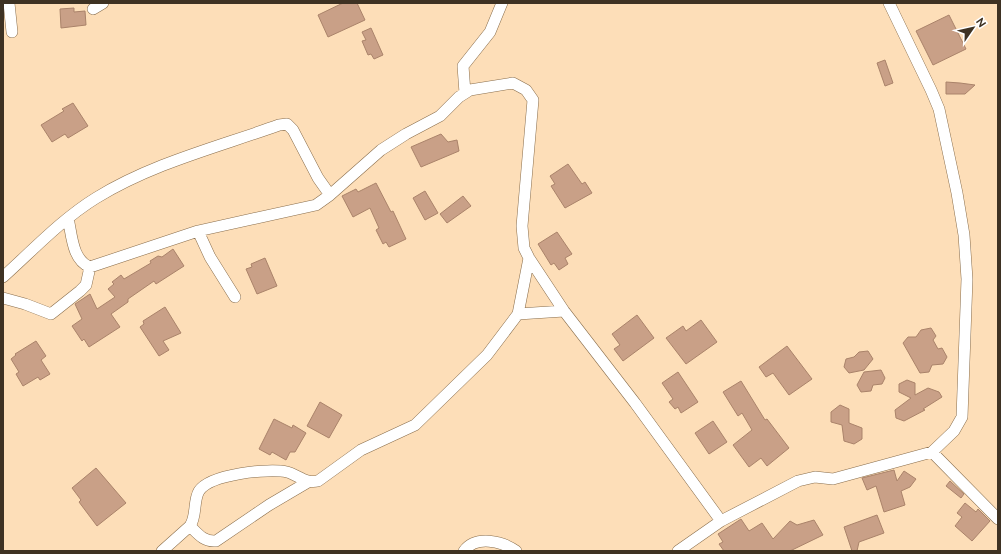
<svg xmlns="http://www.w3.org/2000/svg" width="1001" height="554" viewBox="0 0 1001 554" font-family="Raleway,sans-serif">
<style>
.building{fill:#c9a087;stroke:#aa836a}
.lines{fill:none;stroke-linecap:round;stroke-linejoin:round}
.minor-casing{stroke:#896d4b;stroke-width:12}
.minor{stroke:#fff;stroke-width:11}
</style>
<rect width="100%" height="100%" fill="#fddeb8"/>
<path class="building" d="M 343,3 L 357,3 L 365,20 L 328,37 L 318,15 Z
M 74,8 L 74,12 L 85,11 L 86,25 L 61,28 L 60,9 Z
M 949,15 L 966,49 L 933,65 L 916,31 Z
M 371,28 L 383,55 L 374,59 L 371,54 L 368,55 L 362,41 L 366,40 L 362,32 Z
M 885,60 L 893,83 L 885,86 L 877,63 Z
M 946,82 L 960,83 L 975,85 L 965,94 L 946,94 Z
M 73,103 L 88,126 L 68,138 L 65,134 L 52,142 L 41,125 L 64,111 L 62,109 Z
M 441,134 L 448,142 L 457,140 L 459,151 L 421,167 L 411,147 Z
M 568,164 L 582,184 L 585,182 L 592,193 L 565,208 L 551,186 L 555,184 L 550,176 Z
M 376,183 L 391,212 L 393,211 L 406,239 L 389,247 L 386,242 L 383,244 L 376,230 L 379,228 L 370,208 L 353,217 L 342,196 L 356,189 L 358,192 Z
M 425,191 L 438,213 L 425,220 L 413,198 Z
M 463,196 L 471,206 L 447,223 L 440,214 Z
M 557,232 L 572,254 L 565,258 L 568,264 L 559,270 L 554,263 L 551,265 L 538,244 Z
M 173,249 L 184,266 L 156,284 L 154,281 L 128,299 L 128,302 L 111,314 L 120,327 L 89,347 L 84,339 L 82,341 L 72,326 L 82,319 L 75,304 L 90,294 L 97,309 L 115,297 L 108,289 L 114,284 L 112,282 L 121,275 L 124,279 L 151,263 L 150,261 L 158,256 L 162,257 Z
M 265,258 L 277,286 L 257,294 L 246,269 L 252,267 L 251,264 Z
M 165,307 L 181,333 L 163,341 L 169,350 L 159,356 L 140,327 L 144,324 L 143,321 Z
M 637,315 L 654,338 L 623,361 L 614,349 L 620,345 L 612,334 Z
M 701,320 L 717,342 L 686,364 L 666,338 L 683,326 L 686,331 Z
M 931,328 L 936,336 L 933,340 L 938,349 L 942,348 L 947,357 L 943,364 L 932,365 L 929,372 L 920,373 L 903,343 L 908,337 L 916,337 L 921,330 Z
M 36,341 L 46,356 L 41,360 L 50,374 L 40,380 L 38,377 L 23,386 L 16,374 L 19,372 L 11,359 L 16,355 L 15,354 Z
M 787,346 L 812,379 L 789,395 L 773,373 L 766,377 L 759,367 Z
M 868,351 L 873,359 L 864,370 L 849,373 L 844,367 L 846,359 L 854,357 L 859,352 Z
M 881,370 L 885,378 L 882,384 L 873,385 L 871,391 L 861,392 L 857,385 L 864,372 Z
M 678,372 L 698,402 L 681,413 L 678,407 L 675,409 L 669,402 L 673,399 L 662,383 Z
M 907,380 L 915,383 L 915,395 L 928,388 L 939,392 L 942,397 L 923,409 L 925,410 L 904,421 L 896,418 L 895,410 L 911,398 L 899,392 L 899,384 Z
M 741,381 L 765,420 L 767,419 L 789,448 L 767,466 L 761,458 L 749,467 L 733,445 L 752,430 L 742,413 L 738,416 L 723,392 Z
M 320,402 L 342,415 L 329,438 L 307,426 Z
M 840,405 L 849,409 L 849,423 L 862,428 L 862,439 L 854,444 L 844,441 L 842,425 L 831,422 L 831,412 Z
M 274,419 L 292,428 L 293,425 L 306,433 L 295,452 L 290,452 L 286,460 L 272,452 L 270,455 L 259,449 Z
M 713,421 L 727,442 L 709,454 L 695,433 Z
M 96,468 L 126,503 L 97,526 L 79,502 L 81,500 L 72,488 Z
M 894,470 L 897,481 L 904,471 L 916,479 L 910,487 L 901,491 L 905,505 L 884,512 L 876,486 L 867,490 L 862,478 Z
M 950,481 L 964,494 L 961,498 L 946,486 Z
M 965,503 L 976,512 L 978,509 L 990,521 L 972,541 L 955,526 L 962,517 L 957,513 Z
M 877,515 L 884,533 L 859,542 L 857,551 L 852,551 L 844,527 Z
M 741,519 L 749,531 L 762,523 L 773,539 L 790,521 L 797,525 L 814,520 L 823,535 L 790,551 L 724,551 L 719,544 L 723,542 L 718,534 Z"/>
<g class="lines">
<defs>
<path id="minor" d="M 9,3 L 12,32
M 93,9 L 103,3
M 465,93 L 463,66 L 490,32 L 502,3
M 68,218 C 72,235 72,260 90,267 L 198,231 L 316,205 L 330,195 L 381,150 L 406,134 L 440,116 L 459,97 L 470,90 L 513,83 L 526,90 L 533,100 L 522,226 L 524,248 L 529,258 L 564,311 L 635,403 L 721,521 L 798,481 L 815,477 L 833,479 L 932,452 L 954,431 L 962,417 L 967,279 L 964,235 L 957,193 L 939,109 L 931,90 L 889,3
M 198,231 L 210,257 L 235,297
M 3,277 C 33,250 62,219 96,198 C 153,163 218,147 279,125 L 287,124 L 293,130 L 318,178 L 330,195
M 3,298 L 25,304 L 51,314 L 80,291 L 86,285 L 90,267
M 518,314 L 564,311
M 932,452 L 998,519
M 190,526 C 198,534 204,542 216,541 L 269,505 L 308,482
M 162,551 L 190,526 C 197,516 193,501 199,491 C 210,474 269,468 287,472 C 298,475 306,484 318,481 L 361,450 L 415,425 L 487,355 L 518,314 L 529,258
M 464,551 C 476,535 502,541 516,551
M 678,551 L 721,521"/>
</defs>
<use href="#minor" class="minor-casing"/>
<use href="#minor" class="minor"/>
</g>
<rect width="1001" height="554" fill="none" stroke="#3e3223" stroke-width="8"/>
<g transform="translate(973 28) rotate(56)" stroke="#ffffff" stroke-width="3" paint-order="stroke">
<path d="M0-3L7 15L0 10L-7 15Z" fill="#3e3223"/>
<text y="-6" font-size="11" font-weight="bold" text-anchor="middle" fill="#3e3223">N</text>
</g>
</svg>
